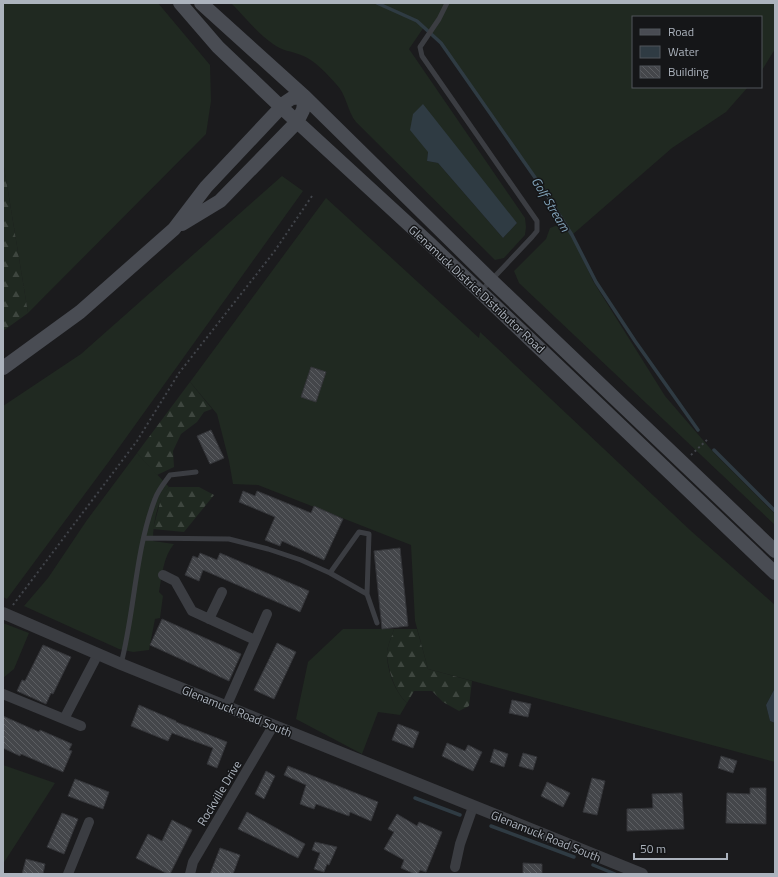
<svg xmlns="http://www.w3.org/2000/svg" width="778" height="877" viewBox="0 0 778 877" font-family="'Titillium Web',sans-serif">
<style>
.grass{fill:#202921;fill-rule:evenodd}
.forest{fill:url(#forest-firs)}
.water{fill:#2f3b43}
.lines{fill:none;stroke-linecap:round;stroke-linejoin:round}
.stream{stroke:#2f3b43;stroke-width:3.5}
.building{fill:url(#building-back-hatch);stroke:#343539}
.path{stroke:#41444a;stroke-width:2;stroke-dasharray:2 3;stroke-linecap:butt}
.service{stroke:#3b3d42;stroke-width:5}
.minor{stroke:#3b3d42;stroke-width:10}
.tertiary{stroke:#3b3d42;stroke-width:12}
.secondary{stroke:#494c53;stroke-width:14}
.labels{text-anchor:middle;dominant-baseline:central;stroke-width:3;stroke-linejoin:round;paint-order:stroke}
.street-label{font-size:12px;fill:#acb3bd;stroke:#151618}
.water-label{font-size:13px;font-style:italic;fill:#82a3b9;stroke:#151618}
</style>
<defs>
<pattern id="forest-firs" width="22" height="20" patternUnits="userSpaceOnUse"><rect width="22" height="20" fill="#202921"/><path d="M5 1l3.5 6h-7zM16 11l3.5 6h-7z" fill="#3e463f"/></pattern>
<pattern id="building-back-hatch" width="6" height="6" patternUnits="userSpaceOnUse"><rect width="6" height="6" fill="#44464a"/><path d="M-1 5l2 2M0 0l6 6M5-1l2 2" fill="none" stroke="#5c5e62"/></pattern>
</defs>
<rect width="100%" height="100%" fill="#1b1b1d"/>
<path class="grass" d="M 3,3 L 158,3 L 210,65 L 211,101 L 206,134 L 28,313 L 3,161 Z
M 231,3 L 775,3 L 775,49 L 761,72 L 761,17 L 633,17 L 633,87 L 748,87 L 726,112 L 672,148 L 572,235 L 593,281 L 665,396 L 715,454 L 775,514 L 775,525 L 519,283 L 514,271 L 546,239 L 550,228 L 563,223 L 543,189 L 441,43 L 424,27 L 409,49 L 525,218 L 526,227 L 525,235 L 504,258 L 495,260 L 356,122 C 347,111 347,95 336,84 C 327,74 315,60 301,55 C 291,51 282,51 273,44 C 257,33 244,16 231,3 ZM 428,152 L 517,223 L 503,238 L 438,163 L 427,161 Z
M 282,176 L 303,191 L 110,460 L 7,599 L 3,597 L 3,406 L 81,354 Z
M 326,198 L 479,338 L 480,332 L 691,531 L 775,605 L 775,688 L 766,705 L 770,721 L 775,723 L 775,762 L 428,669 L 415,621 L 411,545 L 258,485 L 233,484 L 229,461 L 217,414 L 190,382 Z
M 137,453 L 169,487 C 157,501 153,523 153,541 L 174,544 C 163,557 162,576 159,592 L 163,596 L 160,618 L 155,619 L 149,650 L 133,652 L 119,649 L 24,606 L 48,578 L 87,520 Z
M 3,623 L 29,633 L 14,669 L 3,678 Z
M 343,629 L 394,629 C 392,637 387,646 387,654 C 387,670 395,692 407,703 L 400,715 L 378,712 L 362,754 L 296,719 L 308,662 Z
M 3,765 L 55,783 L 3,864 Z"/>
<path class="forest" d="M 3,161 L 28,313 L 3,331 Z
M 190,382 L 212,409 L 204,412 L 197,422 L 181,434 L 173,451 L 174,467 L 157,475 L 137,453 Z
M 169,487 L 199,487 L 214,495 L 184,532 L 153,529 L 162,495 Z
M 394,629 L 417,629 L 428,669 L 472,681 L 469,706 L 459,711 L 443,702 L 432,691 L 414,691 L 407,703 C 395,692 388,670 387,654 C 387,646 392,637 394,629 Z"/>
<path class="water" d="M 423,104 L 517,223 L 503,238 L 438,163 L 427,161 L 428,152 L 410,130 L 413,114 Z
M 775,688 L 775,723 L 770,721 L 766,705 Z"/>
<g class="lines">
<path class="stream" d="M 377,3 L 417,21 L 441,43 L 543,189 L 572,235 L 596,282 L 635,341 L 698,430
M 714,450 L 775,511
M 415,798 L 460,815
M 491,826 L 574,857
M 593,865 L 615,874"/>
</g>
<path class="building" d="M 311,367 L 326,372 L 316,402 L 301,397 Z
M 211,430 L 224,458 L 210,464 L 197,436 Z
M 243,491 L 255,496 L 257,491 L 311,513 L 314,506 L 343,519 L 324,560 L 282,541 L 280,546 L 265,540 L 275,517 L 239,502 Z
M 400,548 L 408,626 L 382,629 L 374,551 Z
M 200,553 L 217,560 L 220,553 L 309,591 L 300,612 L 203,570 L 199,581 L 185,575 L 193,556 L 198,558 Z
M 162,619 L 241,654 L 229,681 L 150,645 Z
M 277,643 L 296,652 L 274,699 L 254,690 Z
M 43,645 L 71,657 L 53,694 L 51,693 L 46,704 L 17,691 L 22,680 L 25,681 Z
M 512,700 L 531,704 L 528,717 L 509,713 Z
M 139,705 L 176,721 L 176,722 L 227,742 L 217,768 L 207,764 L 213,748 L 172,733 L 168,741 L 131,726 Z
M 3,716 L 39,732 L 40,730 L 72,744 L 69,750 L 72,751 L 63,772 L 21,754 L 20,756 L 3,748 Z
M 398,724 L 419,732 L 413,748 L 392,740 Z
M 447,743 L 465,751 L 468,745 L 482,752 L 473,771 L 442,756 Z
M 494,749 L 508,754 L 504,767 L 490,762 Z
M 523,753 L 537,757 L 533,770 L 519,766 Z
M 721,756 L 737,761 L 733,773 L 718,768 Z
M 288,766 L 378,802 L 371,821 L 350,812 L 349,816 L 316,804 L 314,809 L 300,804 L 306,785 L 284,775 Z
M 266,771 L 275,776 L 264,799 L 255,794 Z
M 592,778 L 605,781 L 597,815 L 583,812 Z
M 75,779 L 109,792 L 103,809 L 68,796 Z
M 547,782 L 570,793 L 563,807 L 541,796 Z
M 750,788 L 766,788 L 766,824 L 726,823 L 727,793 L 750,794 Z
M 682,793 L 684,829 L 627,831 L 627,809 L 653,808 L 652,794 Z
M 247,812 L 305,844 L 298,858 L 238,829 Z
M 62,813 L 78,819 L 64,854 L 47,847 Z
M 397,814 L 417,826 L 419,822 L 442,832 L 426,872 L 420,870 L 418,874 L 415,874 L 401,868 L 404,860 L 384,849 L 394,832 L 388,829 Z
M 172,820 L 192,830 L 170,874 L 168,874 L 136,858 L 148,834 L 162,841 Z
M 315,842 L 337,847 L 329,865 L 327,864 L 324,872 L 314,869 L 320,853 L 312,850 Z
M 220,848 L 240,855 L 233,874 L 210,874 Z
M 26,859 L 45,864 L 43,874 L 22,874 Z
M 523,863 L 542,864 L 542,874 L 523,874 Z"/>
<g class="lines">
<path class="path" d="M 691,455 L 709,438
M 13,605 L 137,441 L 179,373 L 274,252 L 312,196"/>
<path class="service" d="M 447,3 L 439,19 L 420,47 L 422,56 L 537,221 L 537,231 L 532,237 L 481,291
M 144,538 L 229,539 L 268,549 L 301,560 L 330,573 L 367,594 L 377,623
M 330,573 L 359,532 L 369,534 L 367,594
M 121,664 C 135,610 135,551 155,499 C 158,490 165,482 170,475 L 196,472"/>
<path class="minor" d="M 163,575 L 175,581 L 192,611 L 255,640
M 209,619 L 222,592
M 3,694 L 81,726
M 226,707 L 267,614
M 64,719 L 98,654
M 455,867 L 460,844 L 473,807
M 68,874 L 89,822
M 190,874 L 193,862 L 273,726"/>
<path class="tertiary" d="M 3,613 L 121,664 L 642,874"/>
<path class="secondary" d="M 180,3 L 218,47 L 281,107 L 429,243 L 775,573
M 201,3 L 305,97 L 491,280 L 775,551
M 182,224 L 220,201 L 297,122 L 303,110 L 305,97
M 3,368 L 80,312 L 174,229 L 206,187 L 286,102 L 292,98 L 305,97"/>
</g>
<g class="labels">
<g class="street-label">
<text transform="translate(477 289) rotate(43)">Glenamuck District Distributor Road</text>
<text transform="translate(237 711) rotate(22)">Glenamuck Road South</text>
<text transform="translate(219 793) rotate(-59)">Rockville Drive</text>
<text transform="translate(546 836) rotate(22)">Glenamuck Road South</text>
</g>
<g class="water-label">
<text transform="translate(551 204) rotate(59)">Golf Stream</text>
</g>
</g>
<rect width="778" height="877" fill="none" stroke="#acb3bd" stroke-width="8"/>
<rect x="632" y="16" width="130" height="72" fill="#151618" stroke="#51555a"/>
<rect x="640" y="29" width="20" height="6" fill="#494c53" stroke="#51555a"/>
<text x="668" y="36" font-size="12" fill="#acb3bd">Road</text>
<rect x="640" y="46" width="20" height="12" fill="#2f3b43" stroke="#51555a"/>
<text x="668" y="56" font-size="12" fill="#acb3bd">Water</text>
<rect x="640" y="66" width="20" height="12" fill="url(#building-back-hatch)" stroke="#51555a"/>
<text x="668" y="76" font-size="12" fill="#acb3bd">Building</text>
<path d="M634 853v6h93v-6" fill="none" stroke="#acb3bd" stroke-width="2"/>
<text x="640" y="853" font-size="12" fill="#acb3bd" stroke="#151618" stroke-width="3" paint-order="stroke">50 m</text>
</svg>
